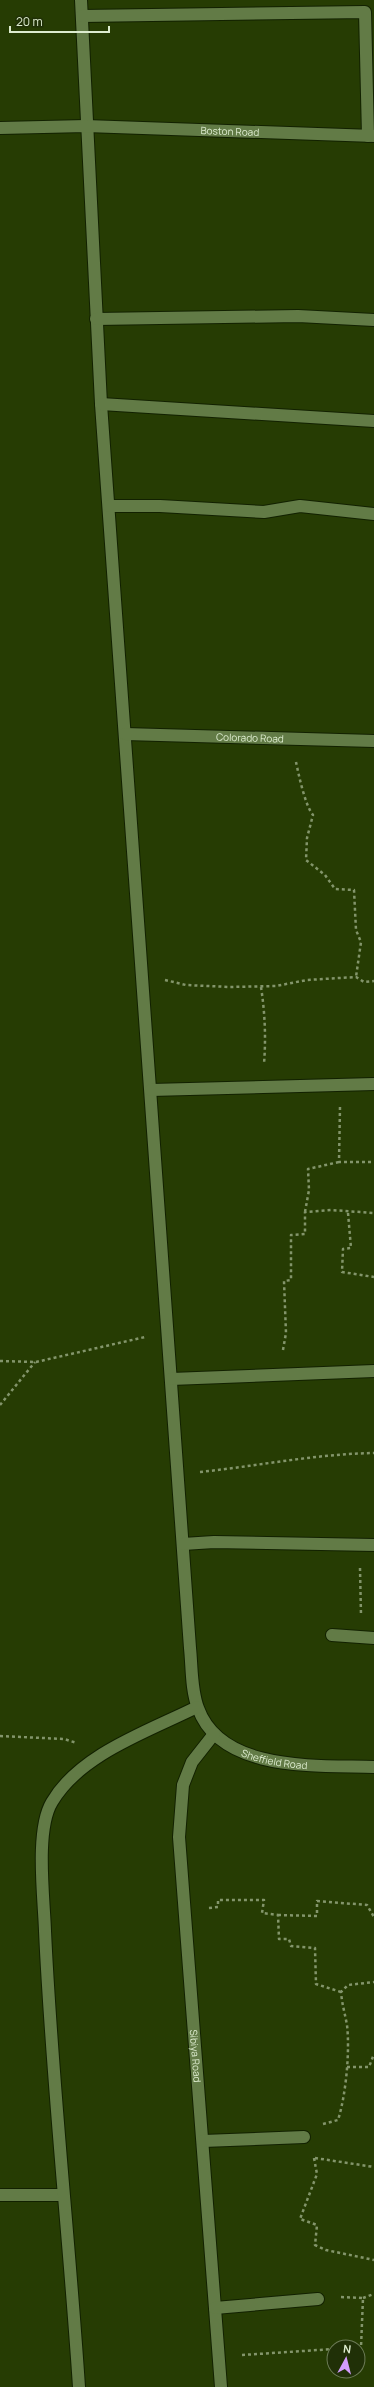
<svg xmlns="http://www.w3.org/2000/svg" width="374" height="2387" viewBox="0 0 374 2387" font-family="Manrope,sans-serif">
<style>
.lines{fill:none;stroke-linecap:round;stroke-linejoin:round}
.minor-casing{stroke:#122100;stroke-width:14}
.path{stroke:#83956b;stroke-width:2.5;stroke-dasharray:3 3;stroke-linecap:butt}
.minor{stroke:#627b46;stroke-width:12}
.labels{text-anchor:middle;dominant-baseline:central;stroke-width:3.5;stroke-linejoin:round;paint-order:stroke}
.street-label{font-size:10px;fill:#ddeccf;stroke:#203007}
</style>
<rect width="100%" height="100%" fill="#263c03"/>
<g class="lines">
<defs>
<g id="minor">
<path id="s1" d="M 81,0 L 101,404 L 190,1648 C 192,1667 191,1690 198,1708 C 221,1773 319,1765 374,1767"/>
<path d="M 82,16 L 365,12 L 368,136"/>
<path id="s2" d="M 0,128 L 86,126 L 374,136"/>
<path d="M 96,319 L 298,316 L 374,320"/>
<path d="M 101,404 L 374,421"/>
<path d="M 109,506 L 160,506 L 264,512 L 300,506 L 374,514"/>
<path id="s3" d="M 125,734 L 374,741"/>
<path d="M 151,1090 L 374,1084"/>
<path d="M 171,1379 L 374,1371"/>
<path d="M 183,1544 L 214,1542 L 374,1545"/>
<path d="M 332,1635 L 374,1638"/>
<path id="s4" d="M 214,1734 L 192,1762 L 183,1785 L 179,1837 L 221,2387"/>
<path d="M 203,2141 L 304,2137"/>
<path d="M 0,2195 L 63,2195"/>
<path d="M 215,2308 L 318,2299"/>
<path d="M 79,2387 C 69,2235 52,2083 45,1931 C 44,1898 35,1830 52,1802 C 80,1754 149,1731 197,1707"/>
</g>
</defs>
<use href="#minor" class="minor-casing"/>
<path class="path" d="M 296,762 C 299,776 305,805 313,815 L 307,838 L 306,860 L 325,875 L 335,889 L 354,890 L 356,930 L 361,942 L 356,977
M 165,980 L 186,985 L 230,987 L 276,986 L 307,980 L 356,977 L 364,982 L 374,981
M 261,987 C 265,1013 266,1038 264,1064
M 340,1107 L 339,1162 L 374,1162
M 305,1212 L 309,1190 L 308,1169 L 339,1162
M 348,1213 L 351,1248 L 343,1249 L 342,1272 L 374,1277
M 283,1350 L 286,1333 L 284,1281 L 291,1280 L 291,1235 L 305,1234 L 305,1212 L 331,1210 L 374,1213
M 0,1361 L 36,1362 L 145,1337
M 0,1405 L 35,1362
M 200,1472 C 258,1466 315,1454 374,1453
M 360,1568 L 361,1615
M 0,1736 L 64,1739 L 77,1743
M 209,1908 L 218,1907 L 218,1900 L 264,1900 L 262,1913 L 278,1915 L 279,1939 L 289,1939 L 291,1946 L 315,1948 L 316,1984 L 341,1992
M 278,1915 L 317,1916 L 317,1901 L 367,1905 L 374,1917
M 347,2067 L 369,2067 L 374,2054
M 323,2124 L 338,2120 C 346,2095 350,2051 347,2025 C 345,2014 342,2004 341,1992 L 348,1985 L 374,1982
M 314,2158 L 317,2174 L 300,2219 L 317,2225 L 315,2245 L 326,2250 L 374,2260
M 315,2158 L 374,2167
M 341,2297 L 363,2298 L 361,2347 L 356,2347
M 363,2298 L 374,2294
M 242,2355 L 334,2349"/>
<use href="#minor" class="minor"/>
</g>
<g class="labels">
<g class="street-label">
<text stroke="none"><textPath href="#s2" startOffset="230">Boston Road</textPath></text>
<text stroke="none"><textPath href="#s3" startOffset="125">Colorado Road</textPath></text>
<text stroke="none"><textPath href="#s1" startOffset="1810">Sheffield Road</textPath></text>
<text stroke="none"><textPath href="#s4" startOffset="332">Sibiya Road</textPath></text>
</g>
</g>
<g transform="translate(346 2359) rotate(7)"><circle r="19" fill="#203007" stroke="#6c7b57"/>
<path d="M0-3L7 15L0 10L-7 15Z" fill="#d29cfd"/>
<text y="-6" font-size="11" font-weight="bold" text-anchor="middle" fill="#ddeccf">N</text>
</g>
<path d="M10 26v6h99v-6" fill="none" stroke="#ddeccf" stroke-width="2"/>
<text x="16" y="26" font-size="12" fill="#ddeccf" stroke="#203007" stroke-width="3" paint-order="stroke">20 m</text>
</svg>
